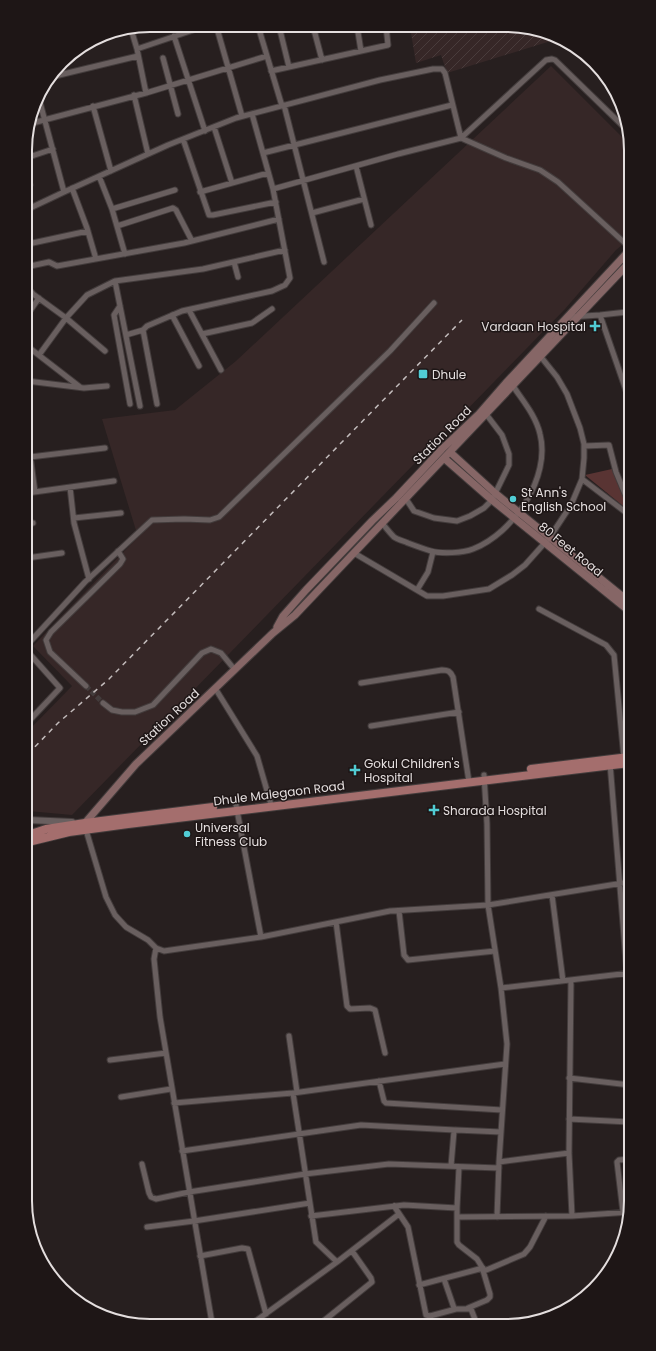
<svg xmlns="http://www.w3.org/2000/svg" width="656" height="1351" viewBox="0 0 656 1351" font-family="Poppins,sans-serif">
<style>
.built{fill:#362727}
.industrial{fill:url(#industrial-furrows)}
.park{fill:#593433}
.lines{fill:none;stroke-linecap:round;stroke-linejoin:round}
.minor-tunnel{stroke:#433c3c;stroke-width:5;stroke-dasharray:5 2.5;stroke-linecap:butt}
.minor-casing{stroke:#433c3c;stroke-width:7}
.tertiary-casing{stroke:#433c3c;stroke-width:8}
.secondary-casing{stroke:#433c3c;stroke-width:9}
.primary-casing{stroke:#433c3c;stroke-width:10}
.minor{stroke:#695f5f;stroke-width:5}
.tertiary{stroke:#695f5f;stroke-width:6}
.secondary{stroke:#866666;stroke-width:7}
.primary{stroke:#a46e6d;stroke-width:8}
.rail{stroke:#c3bcbc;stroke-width:1.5;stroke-dasharray:5 5;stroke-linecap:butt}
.poi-dot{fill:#51ccd4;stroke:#1e1616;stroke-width:1.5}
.labels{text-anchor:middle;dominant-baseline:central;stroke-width:3;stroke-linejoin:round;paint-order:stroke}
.poi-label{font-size:12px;fill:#e4dede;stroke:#1e1616;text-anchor:start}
.street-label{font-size:12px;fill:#e4dede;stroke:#1e1616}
.rim{fill:none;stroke:#e4dede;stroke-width:2}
</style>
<defs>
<pattern id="industrial-furrows" width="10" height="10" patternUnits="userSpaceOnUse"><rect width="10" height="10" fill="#362727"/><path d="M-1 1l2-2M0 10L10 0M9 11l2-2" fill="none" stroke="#493c3c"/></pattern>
</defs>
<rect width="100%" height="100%" fill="#271f1f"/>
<path class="built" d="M 551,66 L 627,142 L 627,241 L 616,250 L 565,309 L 72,815 L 28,811 L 28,731 L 72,686 L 33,646 L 138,537 L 102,419 L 175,410 L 236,361 Z"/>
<path class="industrial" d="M 410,27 L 530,27 L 554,40 L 447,73 L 441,55 L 416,63 Z"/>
<path class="park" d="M 612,469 L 628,509 L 628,510 L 585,475 Z"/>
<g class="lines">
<path class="minor-tunnel" d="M 86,686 L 103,703"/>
<defs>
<path id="minor" d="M 216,25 L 242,116
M 258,26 L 282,106
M 279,26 L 289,67
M 313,26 L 322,60
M 357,26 L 361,51
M 131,29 L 137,49 L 146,93
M 174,36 L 205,131
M 137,49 L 208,25
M 163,58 L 178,114
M 271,71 L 388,45 L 386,26
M 51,77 L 138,56
M 38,95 L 64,192
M 134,95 L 148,154
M 284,105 L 324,262
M 93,106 L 111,171
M 29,124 L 146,93 L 267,56
M 214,127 L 232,183
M 183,139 L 209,215 L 213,215 L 276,202
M 263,153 L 452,105
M 26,158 L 53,149
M 356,166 L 371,225
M 26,174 L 30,185 L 29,188 L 26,189
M 99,176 L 112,209 L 125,254
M 72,188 L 87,228 L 96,259
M 273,189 L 398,154 L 461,138 L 506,158 L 540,170 L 558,182 L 627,245
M 200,192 L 268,173
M 112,209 L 175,190
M 26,210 L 64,192 L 168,145 L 236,118 L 380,80 L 433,69 L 442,69 L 445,73 L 461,138 L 546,60 L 552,59 L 555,60 L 627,130
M 312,213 L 364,199
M 117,226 L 173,208 L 176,210 L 192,241
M 28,244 L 88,231
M 234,262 L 238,277
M 26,267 L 49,262 L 57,266 L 184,243 L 279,219
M 115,281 L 140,406
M 27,287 L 33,294 L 66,318 L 105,351
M 120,306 L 114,315 L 130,404
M 189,310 L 221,370
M 27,315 L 39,298
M 172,315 L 199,366
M 600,315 L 628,396
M 569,317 L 600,315 L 627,312
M 143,330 L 157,404
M 202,334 L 252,323 L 272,309
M 126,335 L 143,330 L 147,326 L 182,311 L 272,291 L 285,285 L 290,278 L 273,189 L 252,114
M 27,346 L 80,387
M 39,355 L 66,318 L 87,295 L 115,281 L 203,269 L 285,250
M 27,381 L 84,388 L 107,386
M 27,433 L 35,492
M 584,446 L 609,445 L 616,472 L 628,501
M 30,457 L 105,448
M 582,479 L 628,514
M 70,487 L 74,523 L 89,579
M 27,493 L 114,481
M 406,499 L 414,511 L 434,518 L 457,521 L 470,516 L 484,508 L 492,500 L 509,465 L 509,454 L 502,435 L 486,414
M 74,518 L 121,513
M 382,523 C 386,528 390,533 394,537 C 398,540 404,541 408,543 C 416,546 424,549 431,551 C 442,554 463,553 473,549 C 514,533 551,477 540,434 C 536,416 523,401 513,386
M 27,524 L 33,523
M 354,553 L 427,596 L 443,596 L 489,589 L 512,575 L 525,565 L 550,537 L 571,505 L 582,479 L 584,458 L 584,444 L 580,428 L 567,394 L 557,377 L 541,357
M 27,558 L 62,553
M 417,590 L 428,572 L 433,552
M 539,609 L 606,645 L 614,655 L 624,758
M 28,644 L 85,582 L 152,520 L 184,519 L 210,520 L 219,517 L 390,351 L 434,303
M 28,652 L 60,688 L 28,722
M 361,683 L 442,670 C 448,670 450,671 453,677 L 469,782
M 86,686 L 50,652 L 46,640 L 51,632 L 120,564 L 123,559 L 118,551
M 215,688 L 257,756 L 270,801 L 271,806
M 103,703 L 112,710 L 122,712 L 135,712 L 153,705 L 202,653 L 211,649 L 221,653 L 235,670
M 371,726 L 459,712
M 610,763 L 630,1011
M 484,775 L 487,824 L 488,905 L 501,988 L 630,973
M 236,805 L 261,937
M 86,830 L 106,897 L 115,915 L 126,927 L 148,940 L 156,948 L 164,951 L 261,937 L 390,911 L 488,905 L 629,882
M 552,895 L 563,981
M 399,911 L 404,955 L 408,960 L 495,951
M 336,922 L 347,1006 L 350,1009 L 370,1008 L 375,1010 L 385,1053
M 156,948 L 154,959 L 160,1017 L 212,1323
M 571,980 L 569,1153 L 572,1216
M 289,1036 L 297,1092
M 110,1060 L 166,1053
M 569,1078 L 630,1085
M 379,1081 L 384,1101 L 386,1103 L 502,1110
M 121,1097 L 171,1089
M 174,1103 L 293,1093
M 569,1119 L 630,1122
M 182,1151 L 361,1125 L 455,1130
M 499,1162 L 569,1153
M 142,1164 L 149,1193 L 151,1197 L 156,1199 L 189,1192 L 305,1174 L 389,1164 L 499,1168
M 451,1166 L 454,1131 L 456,1130 L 501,1132
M 459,1167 L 457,1208 L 457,1242 L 459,1245 L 477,1259 L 482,1267 L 490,1294 L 490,1297 L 487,1300 L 468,1308
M 394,1206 L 408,1227 L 426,1315 L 430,1316 L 456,1309
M 623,1212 L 617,1162 L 619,1160 L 631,1159
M 399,1214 L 337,1262 L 316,1242 L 293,1093 L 505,1064
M 311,1216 L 404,1205 L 457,1208
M 457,1217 L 572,1216 L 630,1212
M 497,1217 L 499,1162 L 507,1044 L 501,988
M 147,1227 L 194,1221 L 310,1203
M 200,1256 L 242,1248 L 248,1249 L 266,1314
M 484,1271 L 524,1254 L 530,1247 L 546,1216
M 444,1279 L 454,1308 L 457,1309 L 471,1309 L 476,1322
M 419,1285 L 483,1268
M 253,1323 L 337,1262
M 321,1323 L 372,1282 L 371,1278 L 352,1251"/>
<path id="tertiary" d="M 28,820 L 72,822"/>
<path id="secondary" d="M 450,452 L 495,493 L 628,601
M 444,458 L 492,500 L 628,610
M 277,627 L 283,616 L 306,590 L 372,521 L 396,498 L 442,449 L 479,414 L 506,383 L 627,253
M 85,823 L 136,764 L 273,633 L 295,615 L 627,265"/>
<path id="primary" d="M 531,769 L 629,757
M 28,835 L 46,829 L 85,823 L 213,807
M 28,842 L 69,832 L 128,824 L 629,763"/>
</defs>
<use href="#minor" class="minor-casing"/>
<use href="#tertiary" class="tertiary-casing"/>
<use href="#secondary" class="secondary-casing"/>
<use href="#primary" class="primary-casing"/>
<use href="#minor" class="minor"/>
<use href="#tertiary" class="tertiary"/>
<use href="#secondary" class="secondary"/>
<use href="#primary" class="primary"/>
<path class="rail" d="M 28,754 L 58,723 L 109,679 L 462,320"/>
</g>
<g class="poi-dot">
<path d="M593 320h4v4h4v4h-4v4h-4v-4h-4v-4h4z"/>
<rect x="418" y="369" width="10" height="10" rx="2"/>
<circle cx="513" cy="499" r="4"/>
<path d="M353 764h4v4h4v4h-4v4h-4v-4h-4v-4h4z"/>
<path d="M432 804h4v4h4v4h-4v4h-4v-4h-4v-4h4z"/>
<circle cx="187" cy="834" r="4"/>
</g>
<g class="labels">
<g class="poi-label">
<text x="586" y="326" text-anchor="end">Vardaan Hospital</text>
<text x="432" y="374">Dhule</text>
<text x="521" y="492">St Ann's<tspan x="521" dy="14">English School</tspan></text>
<text x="364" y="763">Gokul Children's<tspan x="364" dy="14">Hospital</tspan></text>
<text x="443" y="810">Sharada Hospital</text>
<text x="195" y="827">Universal<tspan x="195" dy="14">Fitness Club</tspan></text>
</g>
<g class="street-label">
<text transform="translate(442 435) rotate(-45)">Station Road</text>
<text transform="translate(571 549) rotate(39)">80 Feet Road</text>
<text transform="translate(169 717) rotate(-43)">Station Road</text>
<text transform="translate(279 793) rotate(-7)">Dhule Malegaon Road</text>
</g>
</g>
<path d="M0 0H656V1351H0ZM150 32H506A118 118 0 0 1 624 150V1201A118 118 0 0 1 506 1319H150A118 118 0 0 1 32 1201V150A118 118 0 0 1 150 32Z" fill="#1e1616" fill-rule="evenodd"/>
<path class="rim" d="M150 32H506A118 118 0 0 1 624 150V1201A118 118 0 0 1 506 1319H150A118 118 0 0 1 32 1201V150A118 118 0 0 1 150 32Z"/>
</svg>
